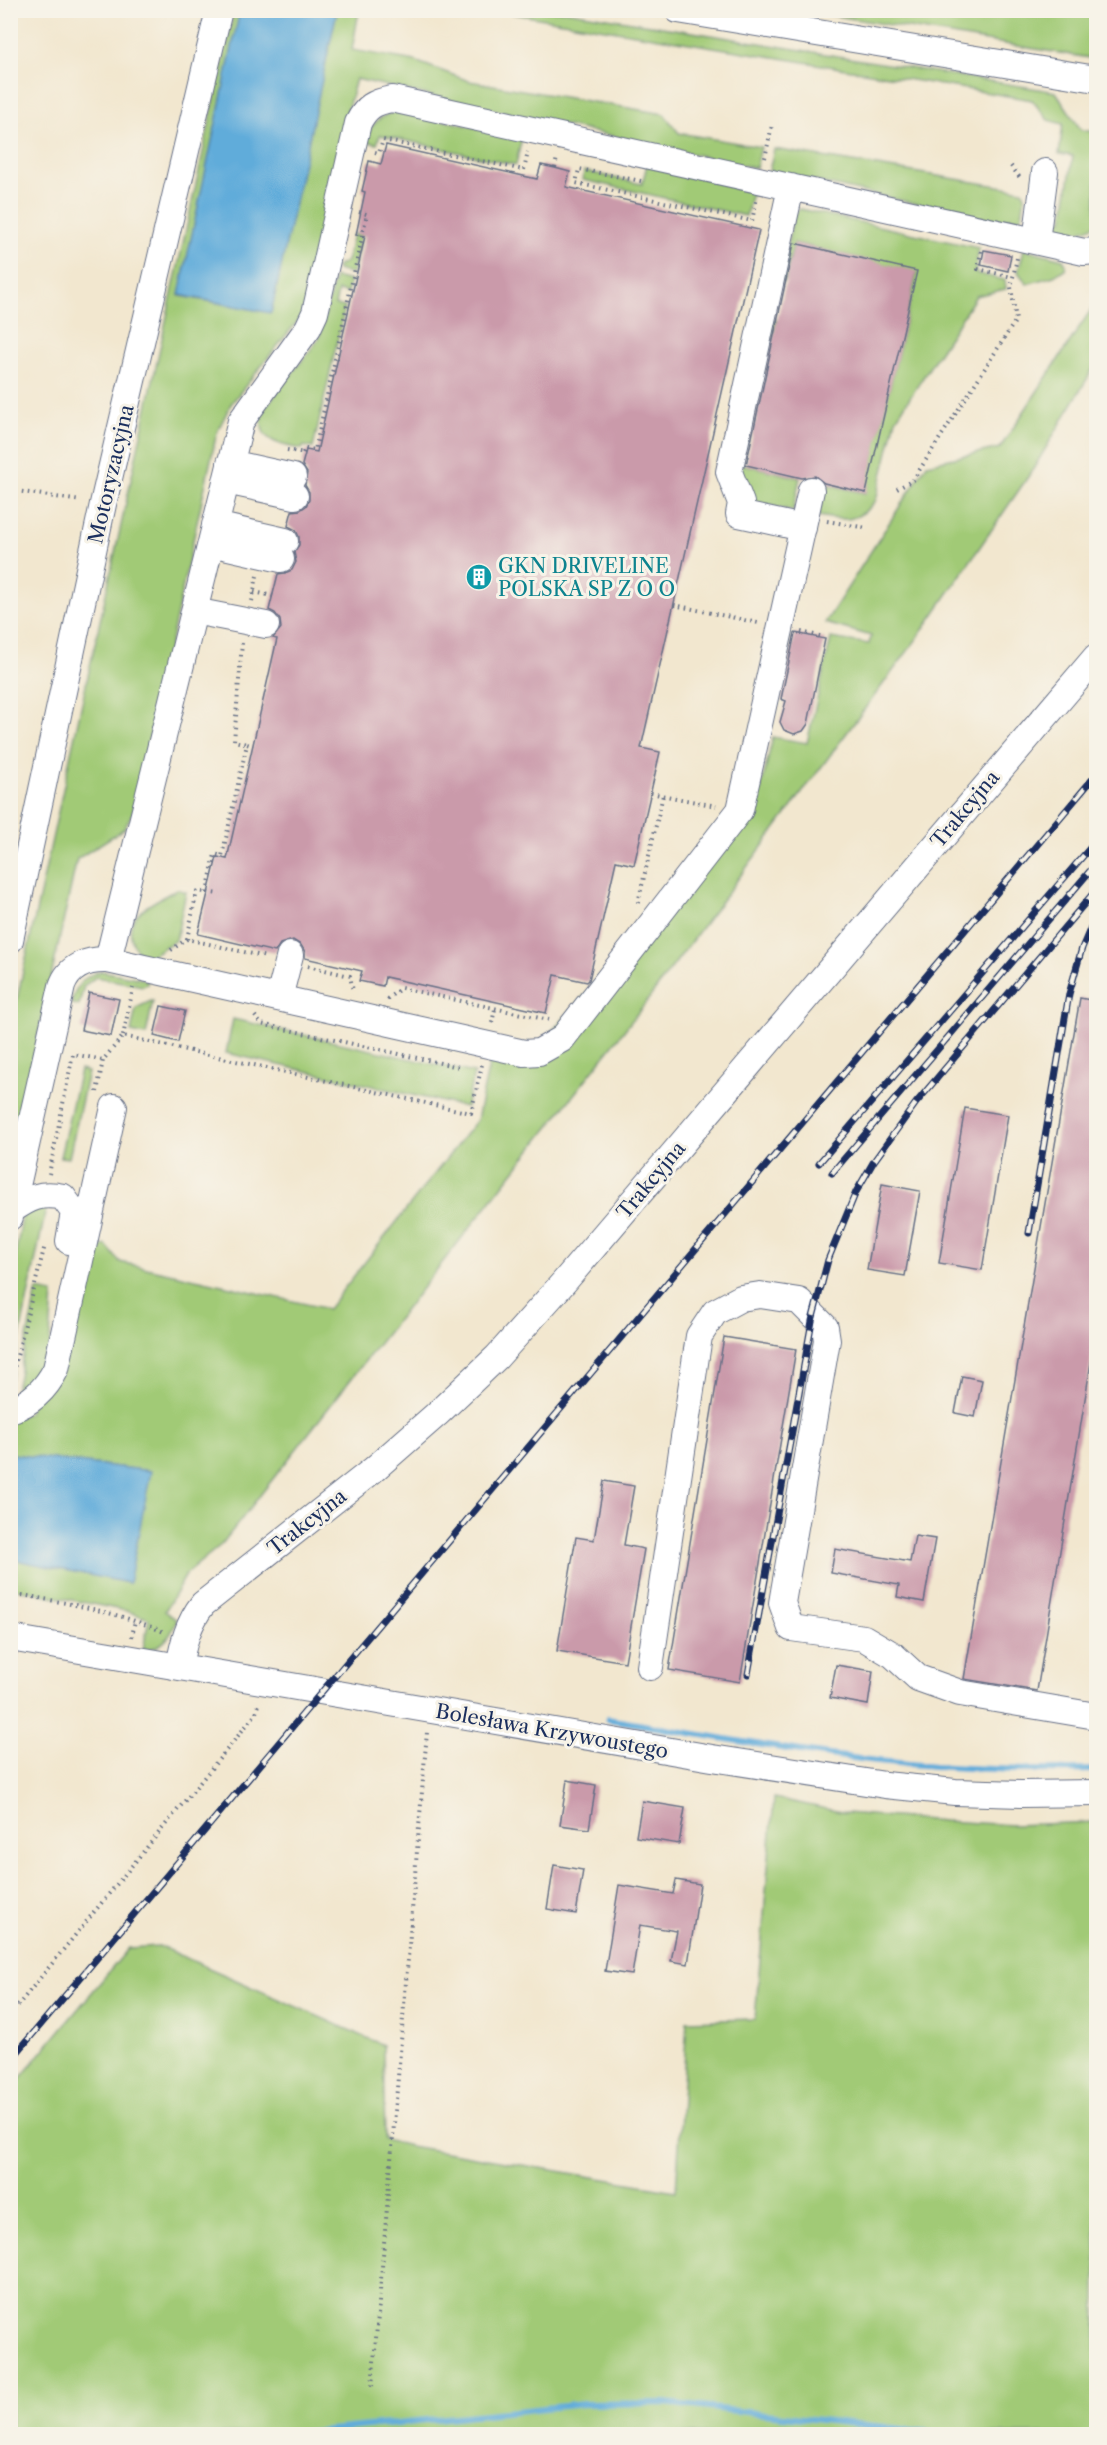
<svg xmlns="http://www.w3.org/2000/svg" width="1107" height="2445" viewBox="0 0 1107 2445" font-family="'Libre Caslon Text',serif">
<style>
.green{fill:#a1ca76;stroke:#5e7c6a;stroke-width:1.5}
.water{fill:#61acda;stroke:#3e6e9c;stroke-width:1.5}
.lines{fill:none;stroke-linecap:round;stroke-linejoin:round}
.stream{stroke:#61acda;stroke-width:6}
.building{fill:#ca9aaa}
.minor-casing{stroke:#666f86;stroke-width:28}
.path{stroke:#666f86;stroke-width:4;stroke-dasharray:1.5 4.5;stroke-linecap:butt}
.minor{stroke:#fff;stroke-width:26}
.rail-casing{stroke:#1b2f5e;stroke-width:7}
.rail{stroke:#f7f3e8;stroke-width:4.5;stroke-dasharray:14;stroke-linecap:butt}
.labels{text-anchor:middle;dominant-baseline:central;stroke-width:6;stroke-linejoin:round;paint-order:stroke}
.street-label{font-size:20px;fill:#1b2f5e;stroke:#f7f3e8}
.culture-label{font-size:20px;fill:#0d838f;stroke:#f7f3e8;text-anchor:start}
</style>
<rect width="100%" height="100%" fill="#f7f3e8"/>
<filter id="ink" filterUnits="userSpaceOnUse"><feTurbulence type="fractalNoise" baseFrequency=".0167" numOctaves="2"/><feDisplacementMap in="SourceGraphic" scale="12" xChannelSelector="R" yChannelSelector="G"/><feConvolveMatrix kernelMatrix="1 2 1 2 8 2 1 2 1" color-interpolation-filters="sRGB"/></filter>
<filter id="wash" filterUnits="userSpaceOnUse"><feTurbulence type="fractalNoise" baseFrequency=".008" numOctaves="4" result="noise"/><feDisplacementMap in="SourceGraphic" scale="24" xChannelSelector="R" yChannelSelector="G"/><feGaussianBlur stdDeviation="1.35" result="paint"/><feColorMatrix in="noise" values="0 0 0 0 0 0 0 0 0 0 0 0 0 0 0 0 0 1.4 0 .05"/><feComposite in="paint" operator="in"/></filter>
<g filter="url(#wash)">
<rect width="100%" height="100%" fill="#f2e7cf"/>
<path class="green" d="M 234,11 L 240,11 L 179,296 L 271,313 L 337,11 L 359,11 L 352,50 L 415,61 L 469,81 L 664,114 L 679,133 L 761,147 L 756,168 L 356,79 L 345,119 L 313,287 L 300,318 L 231,404 L 217,432 L 133,812 L 124,829 L 77,859 L 11,1160 L 11,1026 Z
M 496,11 L 565,11 L 1056,92 L 1081,130 L 1096,132 L 1096,224 C 1084,232 1068,235 1056,224 L 1056,219 L 1063,220 L 1073,156 L 1059,154 L 1063,124 L 1048,120 L 1032,100 Z
M 806,11 L 1096,11 L 1096,59 Z
M 398,111 L 522,137 L 516,165 L 380,135 L 377,144 L 365,141 C 370,125 381,114 398,111 Z
M 774,149 L 1022,190 L 1025,196 L 1022,216 L 1017,219 L 1009,217 L 1007,224 L 769,171 Z
M 647,165 L 753,189 L 746,216 L 583,180 L 584,171 L 642,184 Z
M 800,209 L 979,248 L 975,273 L 1005,280 L 1006,289 L 976,296 L 896,419 L 876,500 C 859,523 844,521 818,516 L 826,484 L 865,493 L 917,272 L 794,243 L 785,279 L 778,287 L 794,214 Z
M 353,234 L 361,236 L 352,274 L 337,270 L 337,267 L 347,261 Z
M 1024,249 L 1063,259 L 1066,265 L 1065,269 L 1054,276 L 1027,284 L 1018,272 Z
M 335,277 L 350,281 L 347,293 L 338,291 L 335,305 L 345,307 L 313,448 L 304,446 L 302,449 C 277,445 252,439 265,408 L 319,339 Z
M 1096,302 L 1096,364 L 1032,471 L 916,640 L 644,1005 L 222,1544 L 187,1573 L 165,1611 L 177,1620 C 171,1636 162,1650 143,1649 L 149,1619 L 127,1611 L 11,1588 L 11,1559 L 129,1583 L 150,1471 L 11,1454 L 10,1420 L 28,1413 L 92,1252 L 96,1248 L 106,1245 L 120,1262 L 328,1309 L 477,1120 L 491,1056 L 522,1063 L 747,820 L 759,796 L 773,737 L 807,743 L 831,638 L 869,644 L 871,636 L 825,623 L 927,464 L 1000,448 Z
M 770,319 L 776,320 L 742,464 L 800,478 L 793,511 L 745,500 L 739,478 Z
M 177,889 L 186,892 L 176,940 L 152,955 L 152,961 C 131,952 122,928 141,911 C 151,902 166,896 177,889 Z
M 101,971 L 148,980 L 147,984 L 143,986 L 96,977 L 84,986 L 79,1005 L 71,1004 C 75,986 83,976 101,971 Z
M 151,1001 L 153,1001 L 146,1035 L 131,1032 L 136,1008 Z
M 233,1019 L 474,1073 L 466,1107 L 226,1053 Z
M 80,1070 L 88,1072 L 69,1158 L 60,1157 Z
M 47,1204 L 11,1379 L 11,1279 L 22,1218 L 23,1214 Z
M 37,1290 L 53,1293 L 49,1354 L 39,1378 L 14,1399 Z
M 774,1798 L 846,1813 L 944,1821 L 1013,1825 L 1096,1822 L 1096,2434 L 11,2434 L 11,2089 L 129,1948 L 159,1946 L 383,2045 L 385,2140 L 410,2146 L 676,2191 L 687,2021 L 755,2019 Z"/>
<path class="water" d="M 240,10 L 337,11 L 271,313 L 179,295 Z
M 11,1454 L 151,1471 L 129,1583 L 11,1559 Z"/>
<g class="lines">
<path class="stream" d="M 608,1719 C 698,1734 788,1751 878,1761 C 951,1769 1023,1771 1096,1770
M 290,2434 L 584,2404 L 664,2403 L 948,2434"/>
</g>
<g id="blocks">
<path class="building" d="M 386,145 L 537,179 L 541,165 L 555,168 L 570,172 L 566,187 L 759,230 L 641,748 L 660,752 L 634,865 L 616,861 L 589,980 L 587,982 L 555,975 L 546,1013 L 385,977 L 383,986 L 359,981 L 362,971 L 305,958 L 305,952 L 301,945 L 293,940 L 280,944 L 275,952 L 198,934 L 217,857 L 227,859 L 277,639 L 273,638 L 281,628 L 280,620 L 275,613 L 269,610 L 278,574 L 285,573 L 292,570 L 296,562 L 294,552 L 299,545 L 299,537 L 296,530 L 288,526 L 292,511 L 300,510 L 306,506 L 309,500 L 309,492 L 305,485 L 307,473 L 302,465 L 306,450 L 317,452 L 365,236 L 356,235 L 365,192 L 362,191 L 369,161 L 381,164 Z
M 794,243 L 917,271 L 866,493 L 824,483 L 815,476 L 802,478 L 746,465 Z
M 984,250 L 1011,255 L 1008,271 L 981,265 Z
M 795,633 L 825,639 L 808,724 L 803,731 L 794,734 L 784,730 L 780,722 L 786,701 L 781,699 Z
M 89,993 L 119,999 L 111,1036 L 81,1030 Z
M 1080,998 L 1096,1001 L 1096,1332 L 1037,1691 L 964,1679 Z
M 161,1006 L 185,1011 L 178,1042 L 154,1036 Z
M 965,1108 L 1008,1115 L 982,1270 L 939,1263 Z
M 882,1184 L 920,1191 L 905,1276 L 867,1270 Z
M 724,1337 L 796,1349 L 740,1682 L 669,1670 Z
M 962,1376 L 982,1380 L 975,1417 L 955,1413 Z
M 604,1481 L 634,1486 L 624,1545 L 644,1549 L 625,1662 L 557,1651 L 576,1537 L 594,1540 Z
M 915,1536 L 935,1539 L 924,1602 L 897,1597 L 899,1585 L 831,1573 L 835,1549 L 910,1562 Z
M 836,1665 L 873,1671 L 868,1705 L 830,1698 Z
M 567,1780 L 596,1785 L 589,1829 L 560,1825 Z
M 642,1801 L 685,1808 L 679,1844 L 636,1837 Z
M 554,1865 L 583,1870 L 576,1914 L 547,1909 Z
M 676,1880 L 700,1884 L 688,1964 L 671,1961 L 677,1931 L 640,1925 L 632,1975 L 605,1971 L 619,1885 L 673,1894 Z"/>
</g>
</g>
<g filter="url(#ink)">
<use href="#blocks" fill-opacity="0" stroke="#666f86" stroke-width="1.5"/>
<g class="lines">
<defs>
<path id="minor" d="M 678,10 L 1096,79
M 791,187 L 729,472 L 741,503 L 739,514 L 803,528
M 1036,241 L 1045,172
M 230,463 L 293,477
M 226,481 L 295,496
M 215,525 L 285,541
M 211,543 L 281,559
M 194,611 L 266,625
M 10,940 L 103,504 L 219,10
M 108,960 L 241,421 L 308,328 L 315,313 L 358,123 C 366,107 374,102 392,99 L 1084,252 L 1096,251
M 279,998 L 290,955
M 12,1210 C 29,1198 41,1192 63,1197 L 74,1212 L 69,1241
M 10,1217 L 62,986 C 69,966 88,959 108,960 L 524,1053 L 539,1052 L 562,1039 L 740,810 L 811,490
M 10,1410 C 32,1403 46,1389 56,1369 L 114,1107
M 10,1638 L 712,1758 L 885,1785 L 955,1792 L 1021,1794 L 1096,1793
M 179,1667 C 183,1644 188,1623 203,1604 L 373,1470 L 437,1414 L 497,1357 L 564,1282 L 1096,657
M 650,1667 L 699,1336 L 715,1312 L 741,1298 L 760,1295 L 799,1301 L 825,1327 L 827,1340 L 782,1603 L 791,1628 L 864,1638 L 893,1655 L 918,1678 L 960,1693 L 1096,1716"/>
</defs>
<use href="#minor" class="minor-casing"/>
<path class="path" d="M 375,152 L 379,153 L 383,140 L 524,170 L 528,152
M 765,158 L 772,125
M 1011,166 L 1021,179
M 555,168 L 557,157
M 641,181 L 579,169 L 576,183 L 752,221 L 756,201
M 359,212 L 370,215
M 981,251 L 978,269 L 1012,277
M 287,450 L 305,453
M 303,453 L 305,448 L 315,450 L 367,214
M 897,489 L 913,480 L 1016,320 L 1011,287 L 1017,258
M 10,490 L 81,501
M 827,521 L 867,528
M 254,592 L 273,596
M 252,601 L 257,576
M 674,605 L 758,623
M 801,632 L 824,637
M 242,643 L 234,741 L 247,744
M 651,793 L 716,806
M 207,893 L 215,854 L 222,856 L 247,744 L 253,746
M 638,903 L 663,795
M 187,939 L 197,891 L 219,894
M 171,950 L 187,939 L 266,957
M 308,966 L 350,976 L 353,991
M 387,999 L 401,988 L 549,1020
M 255,1016 L 261,1024 L 459,1067
M 492,1023 L 495,1009
M 123,1036 L 133,988
M 97,1092 L 103,1060 L 123,1036 L 471,1113 L 482,1065
M 49,1174 L 73,1054 L 103,1060
M 10,1384 L 45,1245
M 10,1593 C 63,1602 115,1611 164,1632
M 132,1637 L 135,1620
M 10,2015 L 255,1715 L 260,1703
M 372,2386 L 427,1732"/>
<use href="#minor" class="minor"/>
<defs>
<path id="rail" d="M 819,1163 L 1096,841
M 832,1173 L 1096,864
M 1029,1233 L 1069,994 L 1082,948 L 1096,915
M 748,1674 L 812,1321 L 828,1260 L 856,1192 L 874,1161 L 916,1103 L 1096,890
M 10,2061 L 1096,775"/>
</defs>
<use href="#rail" class="rail-casing"/>
<use href="#rail" class="rail"/>
</g>
</g>
<defs>
<symbol id="building-disc" viewBox="-11 -11 22 22"><circle r="9.5" fill="#0f9aa8" stroke="#f7f3e8"/><path d="M-4-6H4V6H1V3H-1V6H-4ZM-2.5-4.3h1.7v1.8h-1.7ZM.8-4.3h1.7v1.8H.8ZM-2.5-1h1.7V.8h-1.7ZM.8-1h1.7V.8H.8Z" fill="#fff"/></symbol>
</defs>
<g fill-rule="evenodd">
<use href="#building-disc" x="464" y="562" width="30" height="30"/>
</g>
<g class="labels">
<g class="street-label">
<text transform="translate(111 474) rotate(-77)">Motoryzacyjna</text>
<text transform="translate(965 809) rotate(-50)">Trakcyjna</text>
<text transform="translate(651 1180) rotate(-50)">Trakcyjna</text>
<text transform="translate(307 1522) rotate(-38)">Trakcyjna</text>
<text transform="translate(552 1731) rotate(10)">Bolesława Krzywoustego</text>
</g>
<g class="culture-label">
<text x="498" y="566">GKN DRIVELINE<tspan x="498" dy="23">POLSKA SP Z O O</tspan></text>
</g>
</g>
<rect width="1107" height="2445" fill="none" stroke="#f7f3e8" stroke-width="36"/>
</svg>
